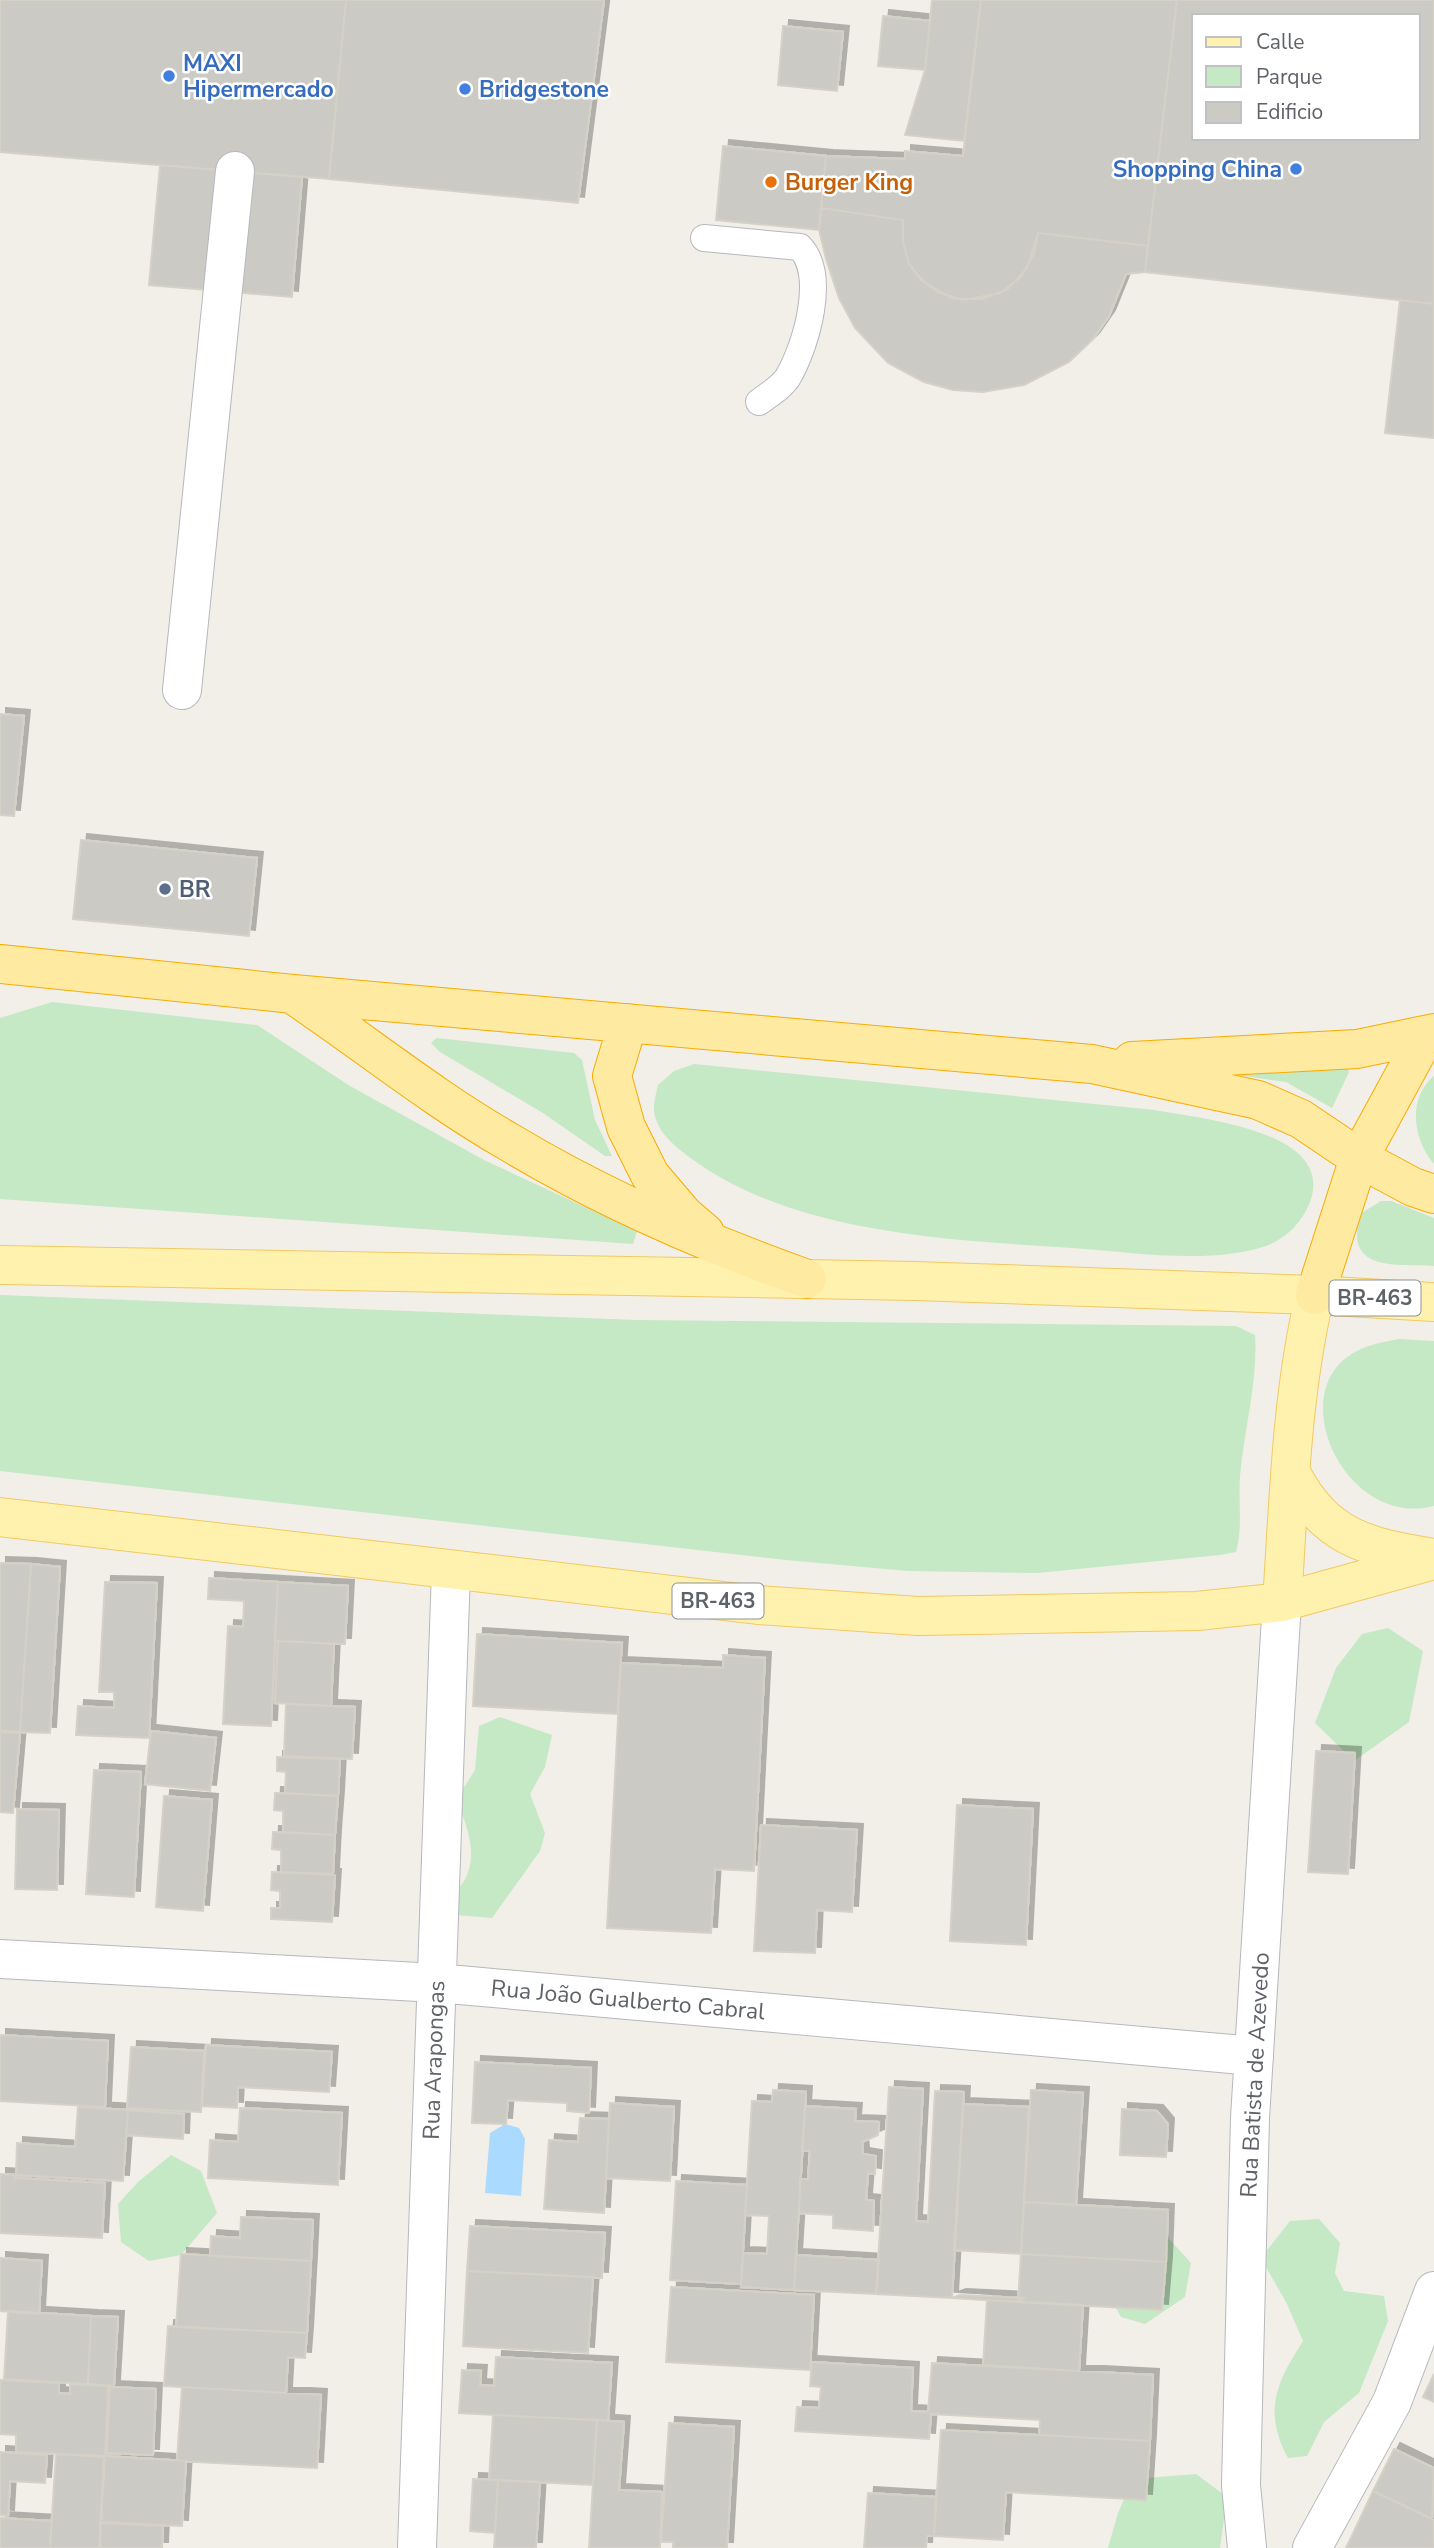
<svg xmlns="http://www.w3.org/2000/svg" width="1434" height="2548" viewBox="0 0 1434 2548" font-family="'Nunito Sans',sans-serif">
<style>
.green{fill:#c5e8c5}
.water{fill:#aadaff}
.building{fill:#cccac5;stroke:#d6d1c6;stroke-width:2;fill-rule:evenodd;filter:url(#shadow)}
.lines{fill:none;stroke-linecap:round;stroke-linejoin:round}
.service-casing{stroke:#b5b8bc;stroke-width:28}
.pedestrian-casing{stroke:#b5b8bc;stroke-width:40}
.minor-casing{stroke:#b5b8bc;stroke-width:40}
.tertiary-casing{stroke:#b5b8bc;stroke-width:40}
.primary-casing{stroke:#f2c960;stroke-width:40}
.trunk-casing{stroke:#f9ab00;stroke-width:40}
.service{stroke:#fff;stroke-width:26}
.pedestrian{stroke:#fff;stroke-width:38}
.minor{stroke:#fff;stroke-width:38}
.tertiary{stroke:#fff;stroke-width:38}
.primary{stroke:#fff2af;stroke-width:38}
.trunk{stroke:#feeaa1;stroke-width:38}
.shop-dot{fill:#3f7fe0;stroke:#fff;stroke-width:2.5}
.food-dot{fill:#e8710a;stroke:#fff;stroke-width:2.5}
.service-dot{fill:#5c6f8a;stroke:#fff;stroke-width:2.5}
.labels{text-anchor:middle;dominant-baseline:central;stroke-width:5;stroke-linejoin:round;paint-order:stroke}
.shield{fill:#fff;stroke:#8f9295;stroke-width:2}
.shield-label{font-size:21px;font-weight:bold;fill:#5f6368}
.shop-label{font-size:23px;font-weight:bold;fill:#366cbe;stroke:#fff;text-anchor:start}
.food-label{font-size:23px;font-weight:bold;fill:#c56008;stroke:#fff;text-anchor:start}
.service-label{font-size:23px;font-weight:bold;fill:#4e5e75;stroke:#fff;text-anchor:start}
.street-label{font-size:23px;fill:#5f6368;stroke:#fff}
</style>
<defs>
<filter id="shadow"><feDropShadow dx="6" dy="-6" stdDeviation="0" flood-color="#0004"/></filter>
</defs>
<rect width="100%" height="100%" fill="#f1efe8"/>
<path class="green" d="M 52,1002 L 257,1025 L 350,1086 L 484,1160 L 637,1231 L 633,1244 L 0,1199 L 0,1018 Z
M 437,1038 L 574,1053 L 582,1060 L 595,1120 L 612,1156 L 605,1156 L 543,1113 L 440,1052 L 431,1043 Z
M 694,1064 L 1155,1110 C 1200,1119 1336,1130 1310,1202 C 1303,1221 1286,1239 1266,1246 C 1210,1265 1131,1252 1072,1248 C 950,1240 794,1234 692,1159 C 678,1149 659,1134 655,1116 C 652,1106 656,1095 658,1085 L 674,1071 Z
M 1347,1068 L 1349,1072 L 1332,1108 L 1286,1082 L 1238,1075 Z
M 1434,1076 L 1434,1164 C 1413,1140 1407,1098 1434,1076 Z
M 1381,1201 L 1391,1201 L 1434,1218 L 1434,1266 C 1393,1264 1344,1272 1360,1214 Z
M 0,1295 L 636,1320 L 1236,1326 L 1255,1335 C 1258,1382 1244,1429 1240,1476 C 1238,1502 1243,1527 1236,1552 L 1220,1555 L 1037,1573 L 908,1571 L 786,1560 L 0,1471 Z
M 1399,1339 L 1434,1341 L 1434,1506 C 1344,1529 1281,1389 1357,1351 C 1370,1344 1384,1342 1399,1339 Z
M 1388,1628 L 1423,1651 L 1409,1722 L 1354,1761 L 1315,1723 L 1336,1668 L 1362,1634 Z
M 500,1717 L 552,1735 L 545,1767 L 530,1794 L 545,1833 L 540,1851 L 492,1918 L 456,1915 C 453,1883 462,1893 469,1869 C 476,1845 464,1821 457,1798 L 475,1770 L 479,1726 Z
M 171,2155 L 201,2171 L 217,2213 L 181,2255 L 149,2261 L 121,2242 L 118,2204 L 138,2182 Z
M 1319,2219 L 1340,2243 L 1335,2273 L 1344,2291 L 1384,2296 L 1388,2321 L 1359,2393 L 1324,2422 L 1307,2456 L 1288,2458 C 1263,2412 1276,2383 1303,2341 L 1287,2304 L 1261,2258 L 1290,2221 Z
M 1160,2229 L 1191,2263 L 1185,2297 L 1145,2324 L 1121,2317 L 1103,2285 Z
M 1196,2474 L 1227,2497 L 1220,2548 L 1108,2548 L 1118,2513 L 1133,2479 Z"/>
<path class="water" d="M 505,2124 L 519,2128 L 525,2139 L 521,2196 L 485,2193 L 490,2133 Z"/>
<path class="building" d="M 0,0 L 346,0 L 329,179 L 0,152 Z
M 346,0 L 604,0 L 578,203 L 329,179 Z
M 932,0 L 981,0 L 964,141 L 905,135 L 925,70 Z
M 981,0 L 1177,0 L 1148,246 L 1038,233 L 1034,254 L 1021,277 L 1000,293 L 964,300 L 939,293 L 920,279 L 909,264 L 903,242 L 903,220 L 821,208 L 826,156 L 905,159 L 905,151 L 963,156 Z
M 1177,0 L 1434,0 L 1434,304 L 1145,272 ZM 1194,16 L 1418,16 L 1418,138 L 1194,138 Z
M 883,16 L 930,21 L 925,70 L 878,66 Z
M 783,26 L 843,32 L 837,91 L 778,85 Z
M 723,146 L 826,156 L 819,230 L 716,220 Z
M 160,165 L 302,177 L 292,297 L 149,285 Z
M 821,208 L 903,220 L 903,242 L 909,264 L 924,282 L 954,299 L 982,299 L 1008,289 L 1027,268 L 1038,233 L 1148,246 L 1145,272 L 1126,274 L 1109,316 L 1093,339 L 1069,362 L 1024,385 L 983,392 L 953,390 L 924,382 L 888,363 L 855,328 L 839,298 L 826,259 L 819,230 Z
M 1400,300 L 1434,304 L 1434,438 L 1385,433 Z
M 0,714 L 24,716 L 14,816 L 0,815 Z
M 81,840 L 257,858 L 249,936 L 73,919 Z
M 0,1563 L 31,1564 L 20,1732 L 0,1730 Z
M 31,1564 L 60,1567 L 50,1733 L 20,1732 Z
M 209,1578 L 278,1582 L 271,1726 L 223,1724 L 228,1626 L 243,1627 L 244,1601 L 208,1599 Z
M 105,1582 L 157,1583 L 149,1738 L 76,1735 L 78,1706 L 114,1708 L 114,1692 L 99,1692 Z
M 278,1582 L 348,1586 L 345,1644 L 275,1641 Z
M 477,1634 L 622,1643 L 617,1714 L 473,1706 Z
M 278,1641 L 334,1644 L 331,1706 L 275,1703 Z
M 723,1655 L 765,1658 L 754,1871 L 715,1869 L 711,1933 L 607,1928 L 621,1663 L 723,1668 Z
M 286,1704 L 355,1707 L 352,1759 L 284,1756 Z
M 151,1731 L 216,1738 L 210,1791 L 145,1784 Z
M 0,1732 L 20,1733 L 13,1813 L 0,1812 Z
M 1316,1751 L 1355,1753 L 1348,1874 L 1308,1872 Z
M 277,1757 L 340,1759 L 338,1796 L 285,1793 L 286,1772 L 277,1771 Z
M 94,1770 L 141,1772 L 134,1897 L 86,1894 Z
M 275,1793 L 338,1796 L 335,1835 L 283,1832 L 283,1811 L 274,1810 Z
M 164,1796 L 212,1800 L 203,1911 L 156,1907 Z
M 957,1805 L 1033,1809 L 1026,1945 L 950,1941 Z
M 17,1809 L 59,1810 L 57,1890 L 15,1889 Z
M 761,1825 L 857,1830 L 852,1912 L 817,1910 L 815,1953 L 754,1951 Z
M 273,1832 L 335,1835 L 333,1874 L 281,1872 L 281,1850 L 272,1849 Z
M 272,1872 L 335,1875 L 332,1922 L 271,1919 L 271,1908 L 280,1908 L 280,1891 L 271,1890 Z
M 0,2035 L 108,2041 L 105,2107 L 0,2101 Z
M 206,2045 L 332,2052 L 329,2092 L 238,2087 L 237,2108 L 202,2106 Z
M 131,2047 L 204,2051 L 201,2112 L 127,2108 Z
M 475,2062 L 591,2068 L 589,2113 L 567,2111 L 567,2103 L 508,2100 L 506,2124 L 472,2123 Z
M 889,2087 L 923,2089 L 916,2221 L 928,2222 L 935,2091 L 964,2092 L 952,2298 L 876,2294 Z
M 773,2090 L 806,2092 L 794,2290 L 741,2287 L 743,2253 L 767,2254 L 769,2216 L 745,2215 L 752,2101 L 772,2102 Z
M 1031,2090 L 1083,2093 L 1076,2205 L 1024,2202 Z
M 610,2103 L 674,2107 L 670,2181 L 606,2178 Z
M 963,2104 L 1029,2107 L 1021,2254 L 954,2250 Z
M 805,2106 L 856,2109 L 855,2121 L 879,2122 L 878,2135 L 862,2142 L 863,2154 L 876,2156 L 875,2174 L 868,2173 L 866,2200 L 874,2201 L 873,2231 L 833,2228 L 833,2215 L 799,2213 L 800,2179 L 808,2179 L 810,2151 L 802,2151 Z
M 78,2107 L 128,2110 L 123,2181 L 16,2175 L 17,2143 L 75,2147 Z
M 240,2108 L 342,2113 L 338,2185 L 208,2178 L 210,2140 L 238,2142 Z
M 1122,2109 L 1157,2111 L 1168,2124 L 1166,2157 L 1120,2155 Z
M 128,2110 L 184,2114 L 183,2139 L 126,2135 Z
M 580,2118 L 609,2119 L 604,2213 L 544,2209 L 549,2140 L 578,2142 Z
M 0,2174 L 16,2175 L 15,2178 L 105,2183 L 102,2238 L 0,2233 Z
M 676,2181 L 747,2185 L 741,2284 L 670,2280 Z
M 1024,2202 L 1168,2210 L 1166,2262 L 1021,2254 Z
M 241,2217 L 313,2220 L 311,2261 L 210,2256 L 211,2236 L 240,2238 Z
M 470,2226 L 605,2233 L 602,2278 L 467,2271 Z
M 181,2254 L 311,2261 L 307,2333 L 176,2327 Z
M 1021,2254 L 1166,2262 L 1162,2310 L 1018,2302 Z
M 796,2255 L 879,2260 L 876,2294 L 794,2290 Z
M 0,2258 L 42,2261 L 39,2314 L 0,2311 Z
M 467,2271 L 593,2277 L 588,2353 L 463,2346 Z
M 671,2287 L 814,2295 L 810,2370 L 666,2362 Z
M 960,2295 L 1025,2298 L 1016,2302 L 952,2298 Z
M 987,2300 L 1083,2305 L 1079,2371 L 983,2365 Z
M 8,2311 L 91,2316 L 88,2384 L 4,2379 Z
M 91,2316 L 118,2317 L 114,2386 L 88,2384 Z
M 168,2326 L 307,2333 L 305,2358 L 288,2357 L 286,2393 L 164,2386 Z
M 496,2357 L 612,2363 L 608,2421 L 459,2413 L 462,2370 L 481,2371 L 480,2385 L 494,2386 Z
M 812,2362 L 913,2368 L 911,2411 L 928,2412 L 932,2363 L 1153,2375 L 1150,2441 L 1039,2435 L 1040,2420 L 931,2414 L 929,2439 L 795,2431 L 797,2407 L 819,2408 L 821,2387 L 810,2386 Z
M 1434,2374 L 1434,2402 L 1423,2397 Z
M 0,2380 L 59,2383 L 59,2393 L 70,2394 L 70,2384 L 108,2386 L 105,2456 L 16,2452 L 16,2435 L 0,2434 Z
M 110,2387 L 156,2389 L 153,2455 L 107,2453 Z
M 182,2387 L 321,2395 L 317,2468 L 177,2461 Z
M 493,2415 L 597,2420 L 593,2485 L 489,2480 Z
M 597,2420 L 624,2422 L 619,2490 L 662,2492 L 660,2548 L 589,2548 Z
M 669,2423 L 734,2427 L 727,2548 L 673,2548 L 673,2542 L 661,2542 Z
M 941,2430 L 1150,2441 L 1146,2500 L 1006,2492 L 1003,2540 L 934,2536 Z
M 1394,2449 L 1434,2468 L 1432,2519 L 1373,2491 Z
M 0,2452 L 47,2455 L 45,2483 L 10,2481 L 8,2516 L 0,2515 Z
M 56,2454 L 104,2457 L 99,2548 L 50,2548 Z
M 105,2456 L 186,2461 L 182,2526 L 101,2522 Z
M 473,2479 L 498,2480 L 495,2533 L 470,2531 Z
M 498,2480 L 540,2482 L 536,2548 L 494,2548 Z
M 1373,2491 L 1434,2520 L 1434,2548 L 1346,2548 Z
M 868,2493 L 936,2497 L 934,2536 L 927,2536 L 926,2548 L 864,2548 Z
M 0,2518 L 52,2521 L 50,2548 L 0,2548 Z
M 101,2523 L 163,2526 L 162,2548 L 100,2548 Z"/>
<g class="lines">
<defs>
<path id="service" d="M 704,238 L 800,247 C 827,276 806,346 788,377 C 782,387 768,395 759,402"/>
<path id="pedestrian" d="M 182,690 L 235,171"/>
<path id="minor" d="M 0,1959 L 437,1983 L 1254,2056
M 417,2548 L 451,1571"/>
<path id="tertiary" d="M 1247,2548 L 1241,2485 L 1250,2118 L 1282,1602
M 1312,2548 L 1392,2402 L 1434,2291"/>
<path id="primary" d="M 0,1265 L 915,1281 L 1315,1295 L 1434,1302
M 1291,1473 C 1325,1538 1365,1547 1434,1558
M 0,1517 L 758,1605 L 918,1616 L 1197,1611 L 1282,1602 L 1434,1560
M 1282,1602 C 1289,1499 1291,1396 1315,1295"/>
<path id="trunk" d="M 0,964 L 293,994 L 1092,1064 L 1258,1100 L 1301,1119 L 1359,1158 L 1413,1187 L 1434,1194
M 295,996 C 366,1044 434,1099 509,1142 C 604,1199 703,1242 807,1279
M 628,1023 L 612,1076 L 626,1127 L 650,1175 L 684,1215 L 705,1233
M 1132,1061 L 1357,1049 L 1434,1033
M 1315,1295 L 1359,1158 L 1426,1035"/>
</defs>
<use href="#service" class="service-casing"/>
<use href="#pedestrian" class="pedestrian-casing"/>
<use href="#minor" class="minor-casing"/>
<use href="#tertiary" class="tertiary-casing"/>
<use href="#primary" class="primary-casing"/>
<use href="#trunk" class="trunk-casing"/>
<use href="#service" class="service"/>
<use href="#pedestrian" class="pedestrian"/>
<use href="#minor" class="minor"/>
<use href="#tertiary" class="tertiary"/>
<use href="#primary" class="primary"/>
<use href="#trunk" class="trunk"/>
</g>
<g class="shop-dot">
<circle cx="169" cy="76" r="7"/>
<circle cx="465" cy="89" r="7"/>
<circle cx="1296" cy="169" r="7"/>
</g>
<circle class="food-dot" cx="771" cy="182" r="7"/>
<circle class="service-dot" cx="165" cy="889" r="7"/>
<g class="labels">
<g class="shield">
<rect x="1329.5" y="1280.5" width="91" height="35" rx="5"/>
<rect x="672.5" y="1583.5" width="91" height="35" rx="5"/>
</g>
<g class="shield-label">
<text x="1375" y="1298">BR-463</text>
<text x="718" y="1601">BR-463</text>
</g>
<g class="shop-label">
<text x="183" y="63">MAXI<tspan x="183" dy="26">Hipermercado</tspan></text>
<text x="479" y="89">Bridgestone</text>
<text x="1282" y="169" text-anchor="end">Shopping China</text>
</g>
<g class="food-label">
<text x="785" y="182">Burger King</text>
</g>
<g class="service-label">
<text x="179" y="889">BR</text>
</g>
<g class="street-label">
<text transform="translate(628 2000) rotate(5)">Rua João Gualberto Cabral</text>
<text transform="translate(434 2060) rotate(-88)">Rua Arapongas</text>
<text transform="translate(1255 2075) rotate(-87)">Rua Batista de Azevedo</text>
</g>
</g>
<rect x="1192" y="14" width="228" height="126" fill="#ffffff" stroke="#bfc1c3" stroke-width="2"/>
<rect x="1206" y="37" width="35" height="10" fill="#fff2af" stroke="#bfc1c3" stroke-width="2"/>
<text x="1256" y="49" font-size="21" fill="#5f6368">Calle</text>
<rect x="1206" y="66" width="35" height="21" fill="#c5e8c5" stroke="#bfc1c3" stroke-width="2"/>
<text x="1256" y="84" font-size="21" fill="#5f6368">Parque</text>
<rect x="1206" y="102" width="35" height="21" fill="#cccac5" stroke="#bfc1c3" stroke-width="2"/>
<text x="1256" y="119" font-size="21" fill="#5f6368">Edificio</text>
</svg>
